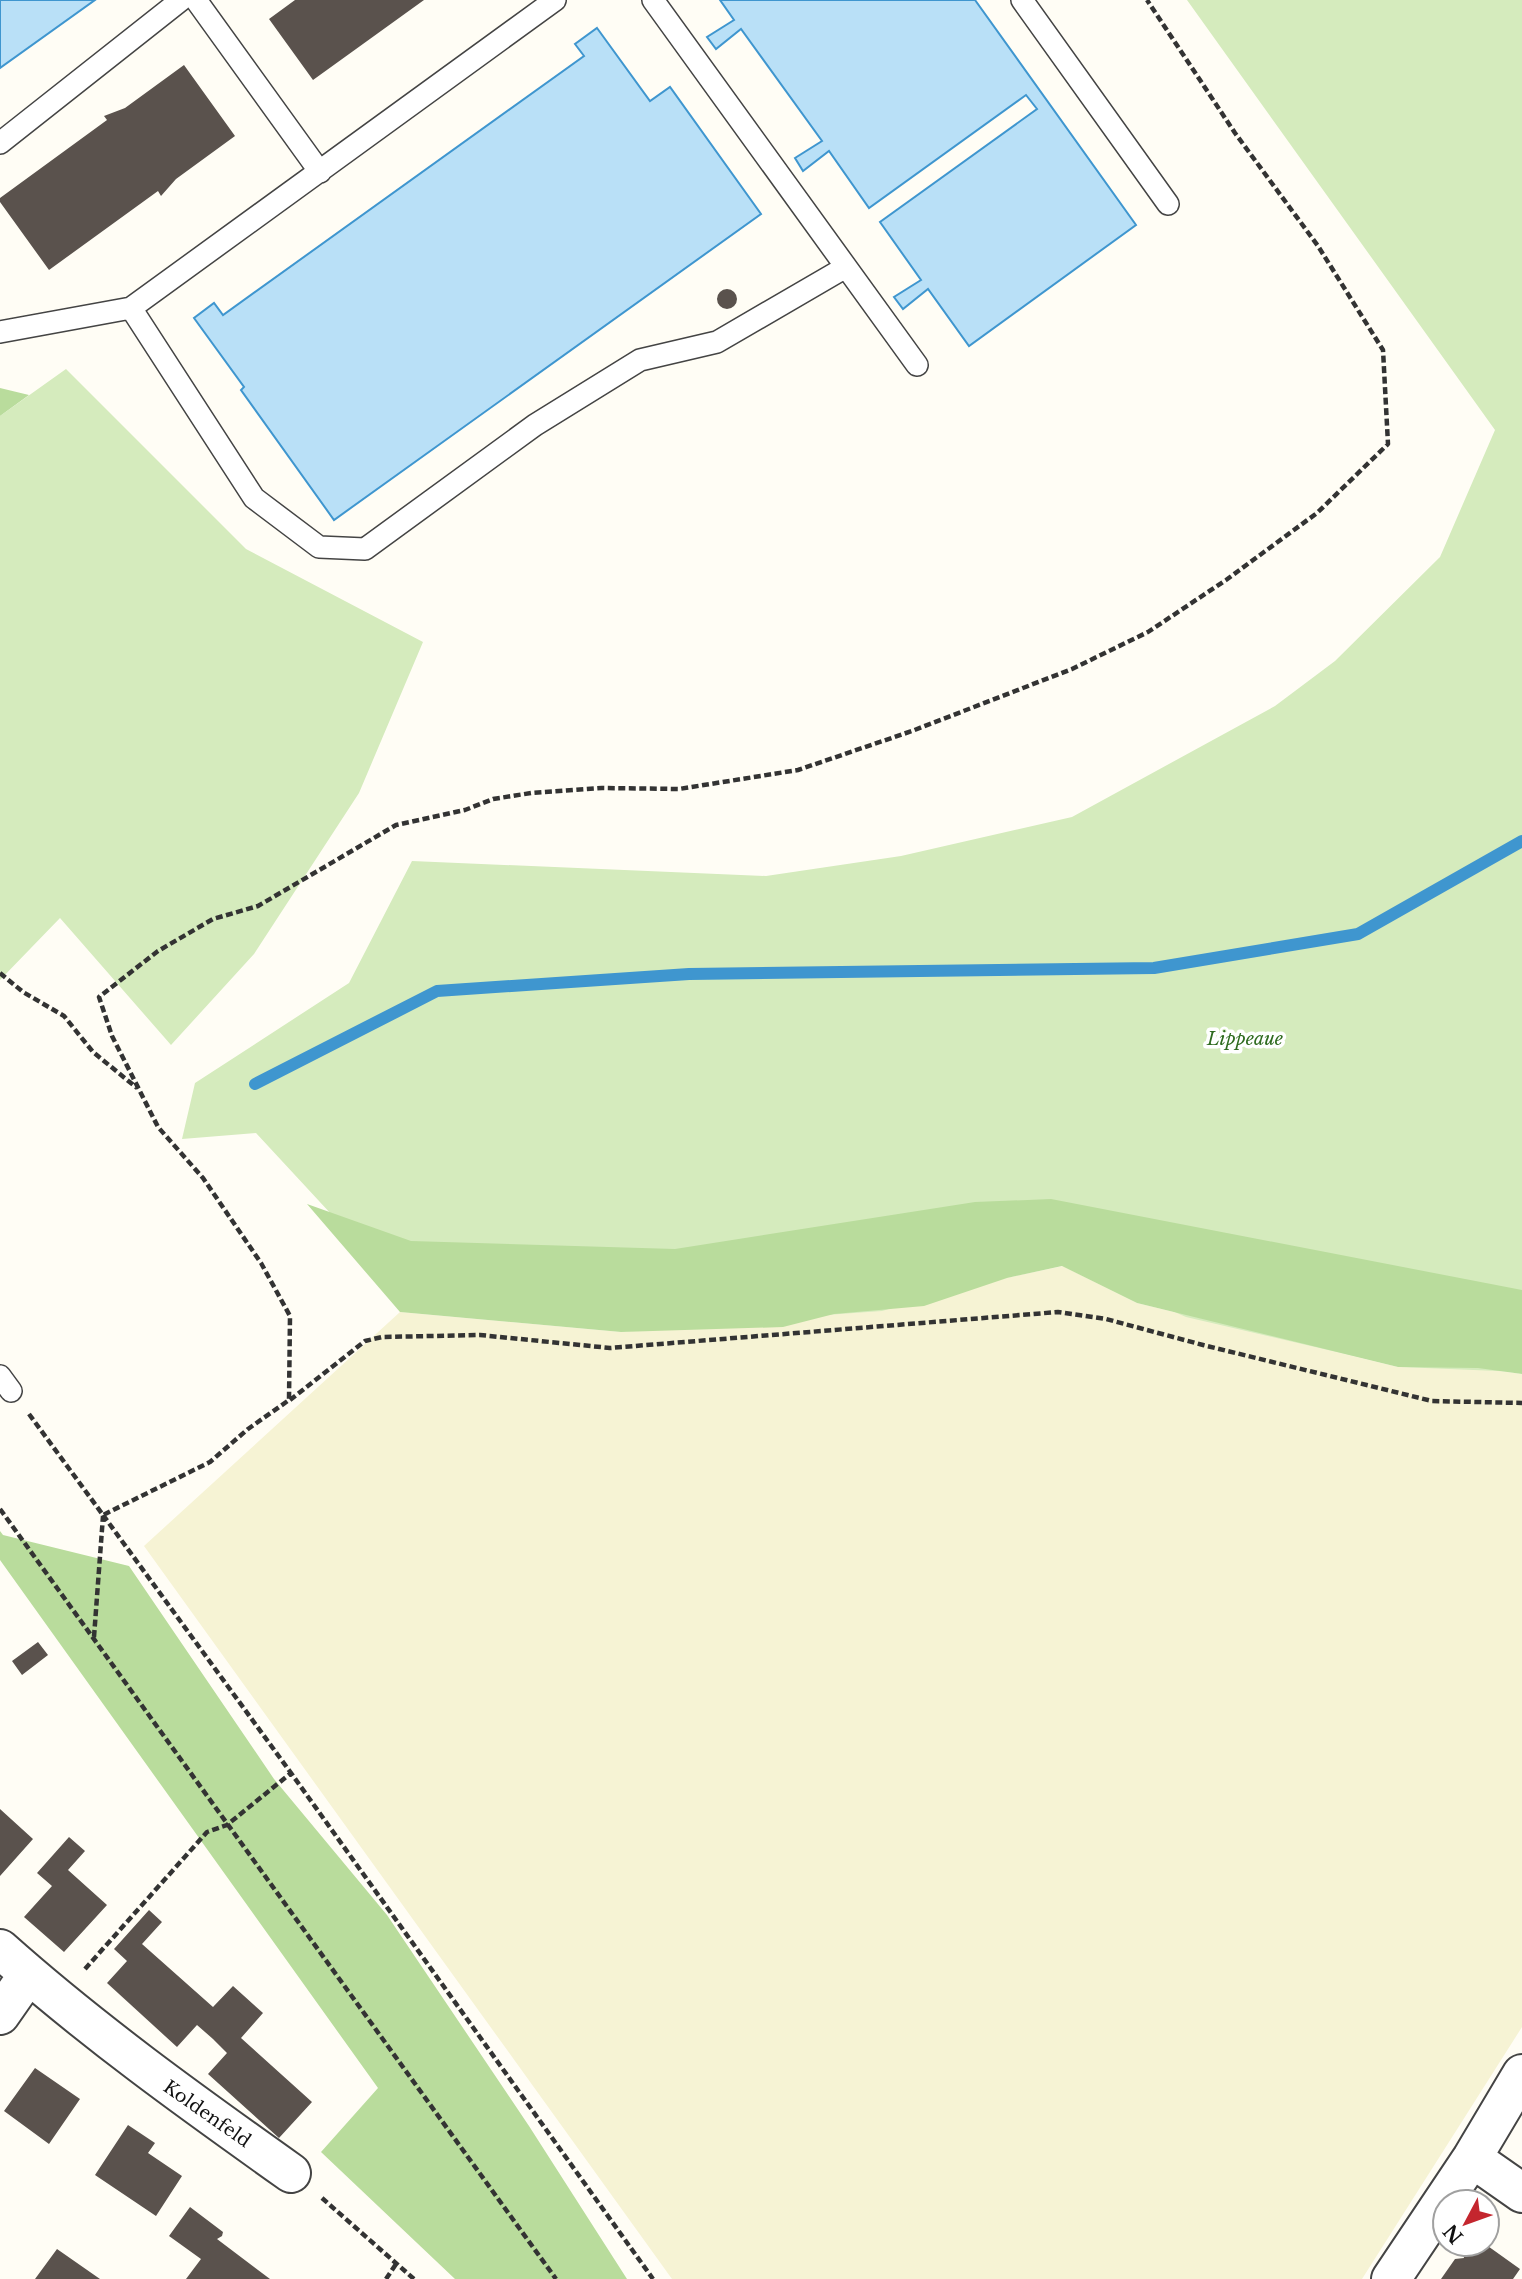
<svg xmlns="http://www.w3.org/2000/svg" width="1522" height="2279" viewBox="0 0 1522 2279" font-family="'Libre Baskerville',serif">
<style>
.farmland{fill:#f6f3d4}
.green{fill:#d5ebbd}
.forest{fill:#b9dc9c}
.water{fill:#b9e0f7;stroke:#3f96cf;stroke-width:2}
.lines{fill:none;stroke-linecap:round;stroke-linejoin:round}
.stream{stroke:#3f96cf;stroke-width:12}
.building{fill:#5a524d}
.lane-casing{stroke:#444;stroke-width:24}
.street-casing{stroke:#444;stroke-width:42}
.path{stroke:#333;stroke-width:4.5;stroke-dasharray:7 3.5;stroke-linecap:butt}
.lane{stroke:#fff;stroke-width:21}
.street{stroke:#fff;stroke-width:38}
.labels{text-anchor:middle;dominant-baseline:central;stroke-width:7;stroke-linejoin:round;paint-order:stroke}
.park-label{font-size:18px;font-style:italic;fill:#2f6b1f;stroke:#fff}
.street-label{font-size:18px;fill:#111;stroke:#fff}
</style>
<rect width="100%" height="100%" fill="#fffdf5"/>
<path class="farmland" d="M 1063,1266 L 1137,1303 L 1398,1367 L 1478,1368 L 1522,1374 L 1522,2027 L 1362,2279 L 672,2279 L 144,1546 L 400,1312 L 621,1332 L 834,1314 Z"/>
<path class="green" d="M 1187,0 L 1522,0 L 1522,1372 L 1401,1367 L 1186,1317 L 1057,1260 L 882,1311 L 826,1315 L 420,1310 L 256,1133 L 182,1139 L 195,1083 L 349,983 L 412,861 L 766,876 L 901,856 L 1072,817 L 1275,706 L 1335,661 L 1440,557 L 1495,430 Z
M 66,369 L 246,549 L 423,642 L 359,793 L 254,954 L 171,1045 L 60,918 L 0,980 L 0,416 Z"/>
<path class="forest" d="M 0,388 L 29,395 L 0,416 Z
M 1051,1199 L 1522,1290 L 1522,1374 L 1478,1368 L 1398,1367 L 1137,1303 L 1062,1266 L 1007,1278 L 924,1306 L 834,1314 L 783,1327 L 621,1332 L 400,1312 L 307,1204 L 411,1241 L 675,1249 L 975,1202 Z
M 0,1531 L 3,1535 L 129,1566 L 274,1779 L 387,1915 L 529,2126 L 627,2279 L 455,2279 L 321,2152 L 378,2088 L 0,1560 Z"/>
<path class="water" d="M 0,0 L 95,0 L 0,68 Z
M 720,0 L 975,0 L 1136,225 L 969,346 L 928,289 L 903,309 L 894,297 L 921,280 L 880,222 L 1037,109 L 1026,95 L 869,208 L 829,151 L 803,171 L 795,158 L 822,141 L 741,29 L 716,49 L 707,37 L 734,20 Z
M 597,28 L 650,101 L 670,87 L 761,214 L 334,520 L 241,390 L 244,387 L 194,318 L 214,303 L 223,315 L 584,56 L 575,44 Z"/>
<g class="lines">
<path class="stream" d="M 255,1084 L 437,991 L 689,974 L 1154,968 L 1358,934 L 1522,841"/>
</g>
<path class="building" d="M 295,0 L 424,0 L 313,80 L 269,19 Z
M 184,65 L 235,136 L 176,179 L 161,196 L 158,191 L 49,270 L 0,202 L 0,198 L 107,120 L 104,116 L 125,108 Z
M717 299a10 10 0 1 1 20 0a10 10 0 1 1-20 0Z
M 38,1642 L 48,1655 L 22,1675 L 12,1661 Z
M 0,1809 L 33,1839 L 0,1876 Z
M 69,1837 L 85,1851 L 68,1870 L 107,1905 L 64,1952 L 24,1917 L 52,1886 L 37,1873 Z
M 149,1910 L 162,1922 L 142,1944 L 213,2007 L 233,1986 L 263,2013 L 241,2038 L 312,2102 L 279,2138 L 208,2074 L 227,2053 L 213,2039 L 197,2025 L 177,2047 L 107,1983 L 127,1961 L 114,1949 Z
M 35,2068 L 80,2099 L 49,2144 L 4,2111 Z
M 128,2125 L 155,2143 L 148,2153 L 182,2176 L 156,2216 L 95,2175 Z
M 190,2207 L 223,2232 L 222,2236 L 217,2239 L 270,2279 L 186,2279 L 201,2259 L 169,2236 Z
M 1466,2244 L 1485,2244 L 1520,2269 L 1513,2279 L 1441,2279 L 1455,2259 L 1464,2258 L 1462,2249 Z
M 57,2249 L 100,2279 L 35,2279 Z"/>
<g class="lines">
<defs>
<path id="lane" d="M 196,0 L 320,172
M 653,0 L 917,365
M 1022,0 L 1168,204
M 0,143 L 181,0
M 131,308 L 555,0
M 0,332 L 131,308 L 254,498 L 319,547 L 365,549 L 535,425 L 640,360 L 717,342 L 846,267
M 0,1376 L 11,1391"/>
<path id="street" d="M 0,1949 C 92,2031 191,2102 291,2173
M 0,2015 L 28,1975
M 1472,2158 L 1522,2193
M 1391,2279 L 1472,2158 L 1522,2074"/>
</defs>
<use href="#lane" class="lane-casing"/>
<use href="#street" class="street-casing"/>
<path class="path" d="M 0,973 L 23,992 L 64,1016 L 93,1052 L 137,1088
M 290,1400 L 365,1341 L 382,1337 L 480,1335 L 610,1348 L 1058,1312 L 1106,1319 L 1203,1345 L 1432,1401 L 1522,1403
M 29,1414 L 103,1515 L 210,1462 L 248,1429 L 289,1400 L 290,1316 L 261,1263 L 203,1178 L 158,1127 L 112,1036 L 99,997 L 158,951 L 213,919 L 258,906 L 396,825 L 465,810 L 493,799 L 531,793 L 602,788 L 679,789 L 798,770 L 912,731 L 1072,669 L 1148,632 L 1226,580 L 1317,513 L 1388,444 L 1383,350 L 1318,246 L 1235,133 L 1147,0
M 0,1509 L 556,2279
M 103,1515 L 291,1773
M 94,1637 L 103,1516
M 85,1969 L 207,1832 L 227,1825 L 291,1773 L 653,2279
M 322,2198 L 414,2279
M 386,2279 L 396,2264"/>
<use href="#lane" class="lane"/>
<use href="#street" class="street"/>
</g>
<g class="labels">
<g class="park-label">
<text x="1245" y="1039">Lippeaue</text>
</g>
<g class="street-label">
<text transform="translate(207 2114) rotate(35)">Koldenfeld</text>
</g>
</g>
<g transform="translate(1466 2223) rotate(229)"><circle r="33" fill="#ffffff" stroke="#a0a0a0" stroke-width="2"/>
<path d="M0-5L12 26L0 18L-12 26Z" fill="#c4262e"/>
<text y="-10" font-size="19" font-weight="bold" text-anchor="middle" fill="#111111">N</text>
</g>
</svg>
